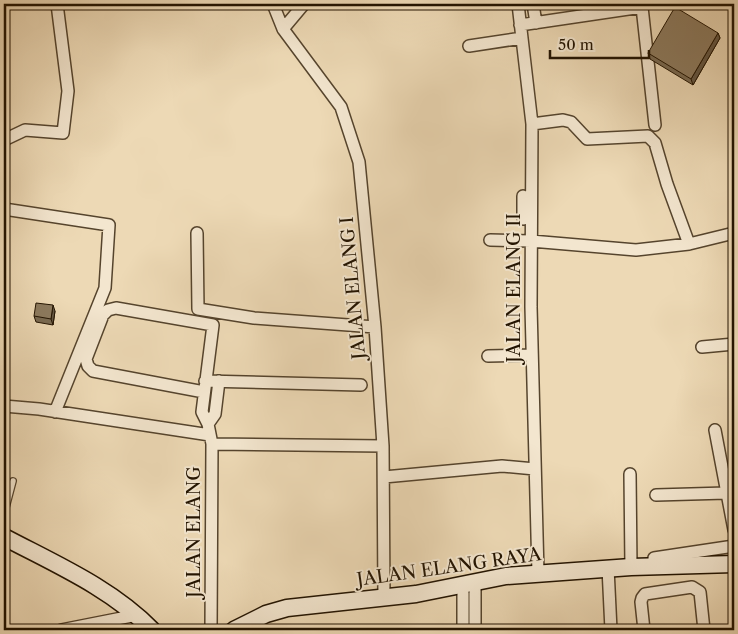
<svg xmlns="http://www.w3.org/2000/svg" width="738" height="634" viewBox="0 0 738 634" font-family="'Libre Caslon Text',serif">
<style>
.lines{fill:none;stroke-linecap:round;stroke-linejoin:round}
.lane-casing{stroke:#55442d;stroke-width:8}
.street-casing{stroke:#55442d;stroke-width:14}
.secondary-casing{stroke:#221300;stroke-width:19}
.lane{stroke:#f3e6cf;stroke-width:5.5}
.street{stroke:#f3e6cf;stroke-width:11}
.secondary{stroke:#f3e6cf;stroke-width:16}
.wall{fill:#786951;stroke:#221300}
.shaded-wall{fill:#625542;stroke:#221300}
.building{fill:#8c7a5e;stroke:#221300}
.labels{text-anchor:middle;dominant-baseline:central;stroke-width:4;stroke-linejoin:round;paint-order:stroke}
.street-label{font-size:18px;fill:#221300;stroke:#f3e6cf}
</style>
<rect width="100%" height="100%" fill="#edd9b5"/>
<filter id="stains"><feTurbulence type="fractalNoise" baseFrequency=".004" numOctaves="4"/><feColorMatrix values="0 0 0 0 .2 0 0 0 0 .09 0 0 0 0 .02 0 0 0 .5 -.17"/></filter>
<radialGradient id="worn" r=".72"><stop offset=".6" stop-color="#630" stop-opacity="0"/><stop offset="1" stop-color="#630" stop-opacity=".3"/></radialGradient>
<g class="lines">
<defs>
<path id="lane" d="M 4,515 L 13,481"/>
<path id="street" d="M 273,4 L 283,29 L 341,107 L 359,162 L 375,327 L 383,446 L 384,599
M 518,4 L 532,124 L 531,307 L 538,573
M 533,4 L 536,23
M 520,25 L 642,7 L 655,125
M 283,29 L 304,4
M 469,46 L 522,38
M 532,124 L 563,120 L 571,122 L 587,139 L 648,136 L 655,143 L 667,184 L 689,244
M 4,140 L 25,130 L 63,133 L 68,91 L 57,4
M 523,196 L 523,219
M 4,209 L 109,225 L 105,288 L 55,412
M 197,233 L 198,309 L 254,318 L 375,327
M 490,240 L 531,241 L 636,250 L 689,244 L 734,233
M 702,347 L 734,344
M 488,356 L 532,355
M 205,381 L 361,385
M 204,392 L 93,371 L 88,366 L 86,359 L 103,315 L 108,310 L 116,308 L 213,325 L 202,412 L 208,424 L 212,444 L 211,630
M 4,406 L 39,409 L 210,435
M 208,424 L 215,414 L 219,381
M 715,430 L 734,530
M 212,444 L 383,446
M 630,474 L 631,567
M 384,477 L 502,466 L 535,469
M 656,495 L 726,493
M 654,558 L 734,546
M 608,568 L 611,630
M 475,581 L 475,630
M 463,585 L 463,630
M 61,630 L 137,615
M 644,630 L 641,602 L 642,598 L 645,594 L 692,587 L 700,592 L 704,630"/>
<path id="secondary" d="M 4,537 C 55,564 111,588 152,630
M 234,630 L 266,614 L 287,608 L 416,594 L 506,576 L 631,567 L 734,564"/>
</defs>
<use href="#lane" class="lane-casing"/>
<use href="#street" class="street-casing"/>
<use href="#secondary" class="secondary-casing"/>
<use href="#lane" class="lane"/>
<use href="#street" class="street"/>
<use href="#secondary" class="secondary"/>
</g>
<path class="wall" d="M 718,33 L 720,38 L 693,85 L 650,59 L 648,53 Z
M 55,311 L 53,325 L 36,322 L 34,316 Z"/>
<path class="shaded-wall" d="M 718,33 L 720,38 L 693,85 L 691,79 Z
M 53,305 L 55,311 L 53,325 L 51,319 Z"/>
<path class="building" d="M 675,7 L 718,33 L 691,79 L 648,53 Z
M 36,303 L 53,305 L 51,319 L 34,316 Z"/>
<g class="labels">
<g class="street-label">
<text transform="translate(353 288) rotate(-95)">JALAN ELANG I</text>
<text transform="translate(514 288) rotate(-90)">JALAN ELANG II</text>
<text transform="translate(194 532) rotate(-90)">JALAN ELANG</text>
<text transform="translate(449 567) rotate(-8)">JALAN ELANG RAYA</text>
</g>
</g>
<rect width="738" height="634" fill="none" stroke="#edd9b5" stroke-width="20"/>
<rect x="5" y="5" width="728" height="624" fill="none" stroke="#221300" stroke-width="2.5"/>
<rect x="10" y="10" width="718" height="614" fill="none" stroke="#221300"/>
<path d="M550 50v8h99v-8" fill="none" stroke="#221300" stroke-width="2.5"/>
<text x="558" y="50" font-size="15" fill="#221300" stroke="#f3e6cf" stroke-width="4" paint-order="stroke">50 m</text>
<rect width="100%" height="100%" filter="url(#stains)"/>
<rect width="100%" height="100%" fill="url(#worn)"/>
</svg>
